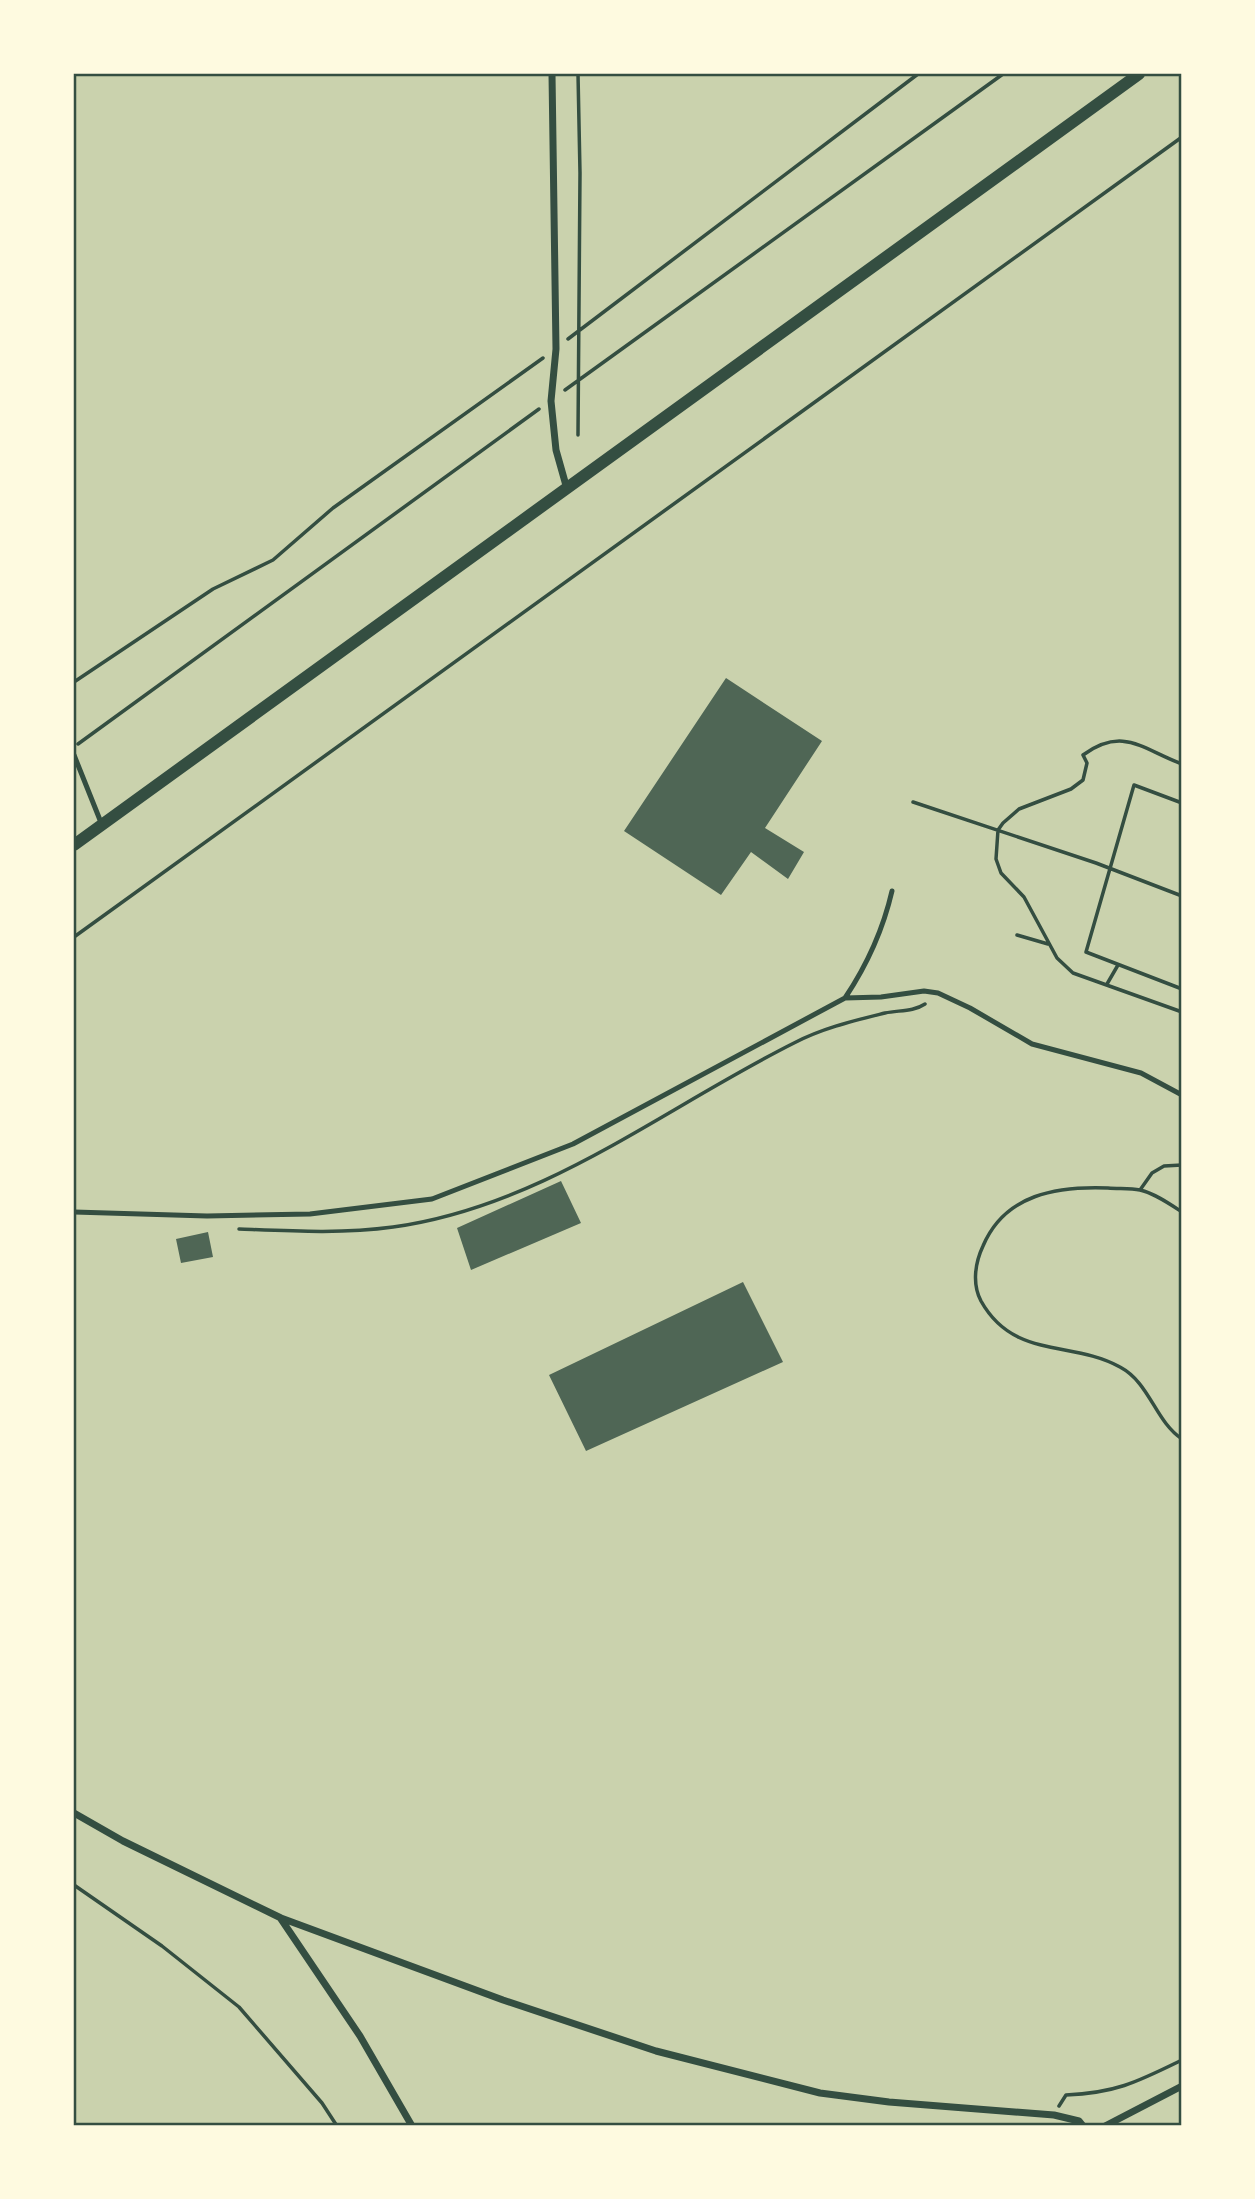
<svg xmlns="http://www.w3.org/2000/svg" width="1255" height="2199" viewBox="0 0 1255 2199" font-family="Montserrat,sans-serif">
<style>
.green{fill:#cad2ad}
.building{fill:#4f6655}
.lines{fill:none;stroke-linecap:round;stroke-linejoin:round}
.path{stroke:#344e41;stroke-width:3.5}
.service{stroke:#344e41;stroke-width:5}
.minor{stroke:#344e41;stroke-width:7}
.tertiary{stroke:#344e41;stroke-width:12}
.neatline{fill:none;stroke:#344e41;stroke-width:2.5}
</style>
<rect width="100%" height="100%" fill="#e9edc9"/>
<path class="green" d="M 74,74 L 1181,74 L 1181,2125 L 74,2125 Z"/>
<path class="building" d="M 726,678 L 822,741 L 765,828 L 804,852 L 788,879 L 751,852 L 721,895 L 624,831 Z
M 561,1181 L 581,1223 L 471,1270 L 457,1228 Z
M 208,1232 L 213,1257 L 181,1263 L 176,1239 Z
M 743,1282 L 783,1362 L 586,1451 L 549,1375 Z"/>
<g class="lines">
<path class="path" d="M 578,74 L 580,173 L 578,435
M 568,339 L 918,74
M 565,390 L 1003,74
M 74,682 L 213,589 L 273,560 L 333,508 L 543,358
M 78,744 L 539,409
M 1182,764 C 1142,749 1123,726 1083,755 L 1087,763 L 1083,780 L 1071,789 L 1019,809 L 1003,823 L 998,830 L 996,859 L 1001,873 L 1024,897 L 1057,958 L 1073,973 L 1182,1012
M 913,802 L 1096,863 L 1182,896
M 1182,803 L 1134,785 L 1086,952 L 1182,989
M 1017,935 L 1048,944
M 74,937 L 1182,137
M 1107,984 L 1118,965
M 1140,1190 L 1152,1173 L 1164,1166 L 1182,1165
M 1182,1212 C 1170,1204 1154,1193 1140,1190 C 1130,1188 1118,1189 1108,1188 C 1057,1186 1005,1194 983,1246 C 975,1263 972,1284 981,1301 C 1014,1360 1072,1340 1120,1367 C 1150,1383 1155,1421 1182,1439
M 239,1229 C 290,1231 342,1234 393,1227 C 544,1206 662,1109 794,1043 C 823,1028 853,1021 885,1013 C 899,1010 913,1012 925,1004
M 74,1885 L 162,1946 L 239,2007 L 322,2103 L 337,2126
M 1059,2106 L 1066,2095 C 1116,2093 1137,2082 1182,2060"/>
<path class="service" d="M 74,755 L 102,825
M 845,998 L 881,997 L 924,991 L 938,993 L 970,1008 L 1032,1044 L 1141,1073 L 1182,1095
M 74,1212 L 207,1216 L 310,1214 L 432,1199 L 573,1144 L 845,998 C 867,965 883,930 892,891"/>
<path class="minor" d="M 552,74 L 556,349 L 551,401 L 556,450 L 567,489
M 74,1813 L 123,1841 L 281,1918 L 503,2000 L 656,2051 L 820,2093 L 889,2102 L 1054,2115 L 1079,2121 L 1083,2126
M 281,1919 L 360,2036 L 412,2126
M 1105,2126 L 1182,2086"/>
<path class="tertiary" d="M 74,845 L 1139,74"/>
</g>
<rect width="1255" height="2199" fill="none" stroke="#fefae0" stroke-width="150"/>
<rect x="75" y="75" width="1105" height="2049" class="neatline"/>
</svg>
